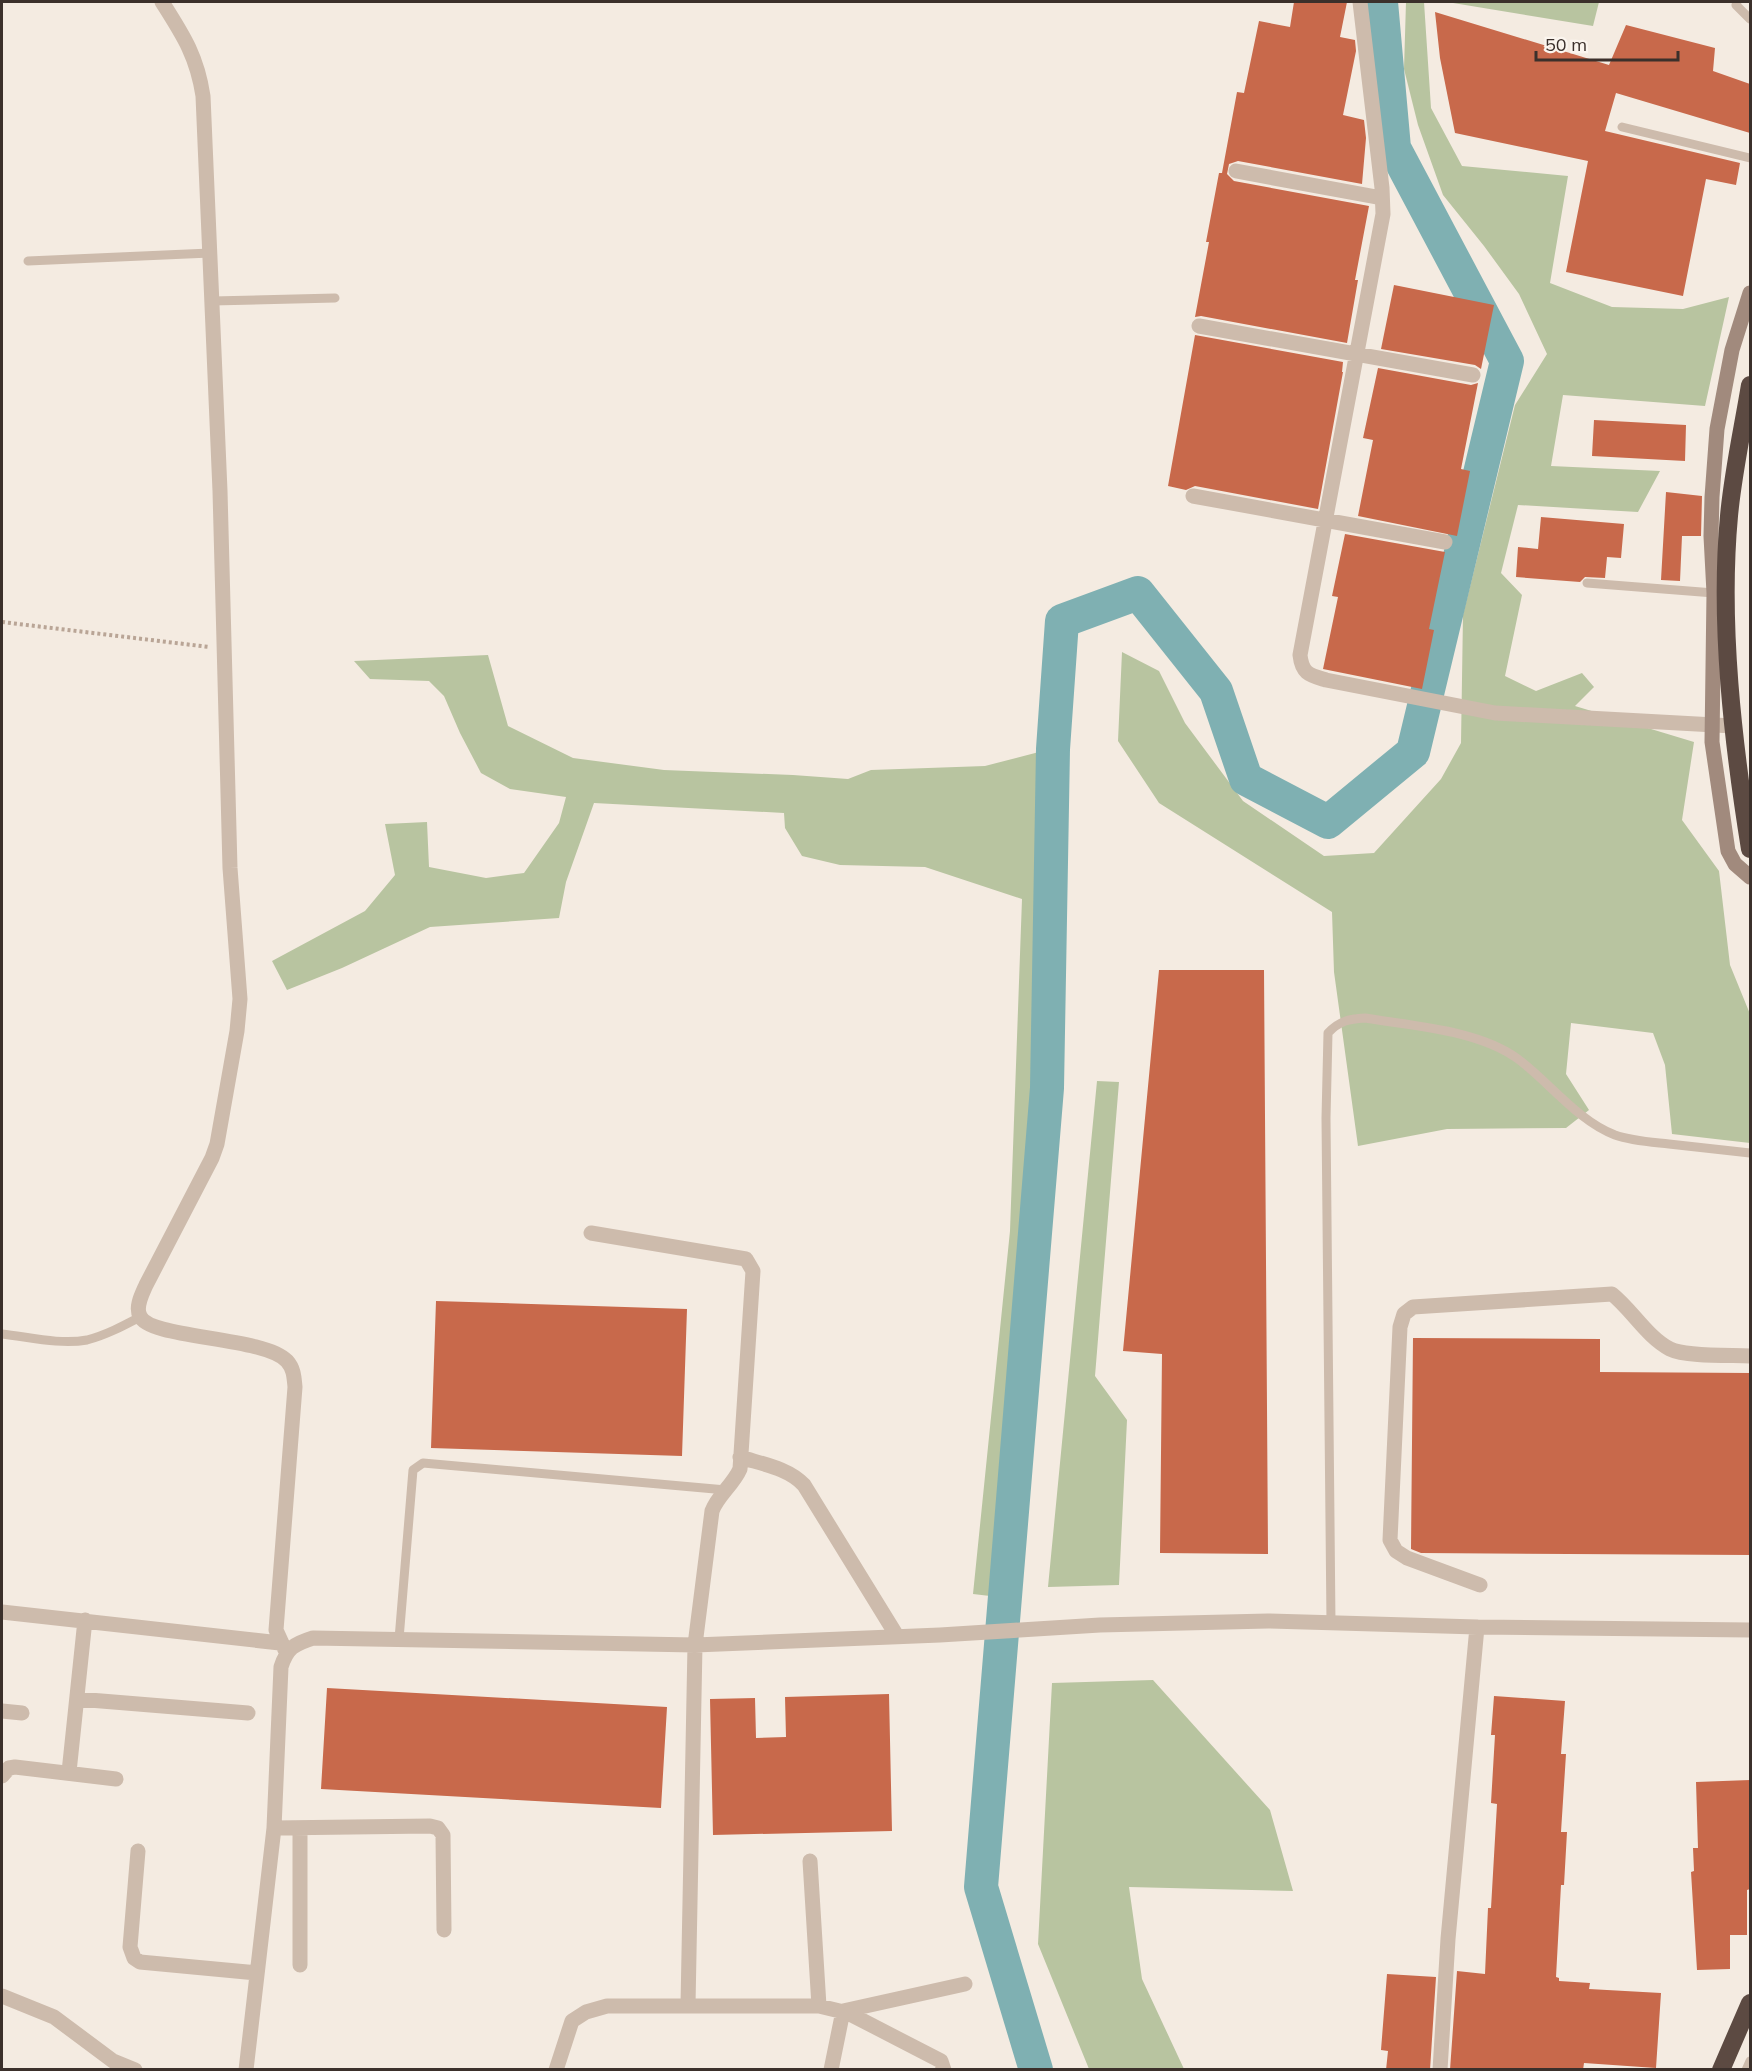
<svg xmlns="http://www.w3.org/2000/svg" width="1752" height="2071" viewBox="0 0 1752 2071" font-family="Mulish,sans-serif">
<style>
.green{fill:#b8c4a0}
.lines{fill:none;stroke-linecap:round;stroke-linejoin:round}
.river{stroke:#7fb0b2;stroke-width:34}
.building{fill:#c8694b}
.path{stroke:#b9a596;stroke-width:4;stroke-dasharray:3 3;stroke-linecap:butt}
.lane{stroke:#cdbbac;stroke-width:9}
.street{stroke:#cdbbac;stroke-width:15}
.secondary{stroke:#a18a7d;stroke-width:15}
.highway{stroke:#5c4a42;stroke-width:18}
</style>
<rect width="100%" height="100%" fill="#f4ebe1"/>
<path class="green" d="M 1406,2 L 1424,2 L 1431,108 L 1462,166 L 1568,176 L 1550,283 L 1612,307 L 1683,309 L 1729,297 L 1705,406 L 1563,395 L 1551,466 L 1660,471 L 1638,512 L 1518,505 L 1501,573 L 1522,595 L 1505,676 L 1536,691 L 1582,673 L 1594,687 L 1575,706 L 1694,742 L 1682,820 L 1719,871 L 1730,965 L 1750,1014 L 1750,1143 L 1672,1134 L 1665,1065 L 1653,1033 L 1571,1023 L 1566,1074 L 1589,1110 L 1566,1128 L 1447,1129 L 1358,1146 L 1334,972 L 1332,912 L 1159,803 L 1118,741 L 1122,652 L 1159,671 L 1185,723 L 1243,801 L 1324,856 L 1374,853 L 1441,779 L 1461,743 L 1463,615 L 1515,405 L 1547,354 L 1519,294 L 1484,246 L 1443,195 L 1418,125 L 1404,69 Z
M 1447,2 L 1599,2 L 1593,26 Z
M 488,655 L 508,726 L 573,758 L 664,770 L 793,775 L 848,779 L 871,770 L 985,766 L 1039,752 L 1041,867 L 1035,1153 L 990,1596 L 973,1594 L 1010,1231 L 1022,899 L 925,867 L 840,865 L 802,856 L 785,828 L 784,813 L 594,803 L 566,882 L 559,918 L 430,927 L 342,968 L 287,990 L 272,961 L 365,911 L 395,875 L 385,824 L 427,822 L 429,867 L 486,878 L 524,873 L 559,823 L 566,797 L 510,789 L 481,773 L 460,733 L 444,696 L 429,681 L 370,679 L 354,661 Z
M 1097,1081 L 1119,1082 L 1095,1376 L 1127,1420 L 1119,1585 L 1048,1587 Z
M 1153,1680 L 1270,1810 L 1293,1891 L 1129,1887 L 1142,1979 L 1184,2069 L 1089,2069 L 1038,1944 L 1052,1683 Z"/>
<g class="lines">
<path class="river" d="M 1036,2070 L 981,1887 L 1047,1088 L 1053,749 L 1062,621 L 1138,593 L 1216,691 L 1246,779 L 1328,822 L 1413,752 L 1507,361 L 1394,148 L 1381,2"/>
</g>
<path class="building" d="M 1294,2 L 1347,2 L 1340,37 L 1355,40 L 1356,51 L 1343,115 L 1364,120 L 1366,138 L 1362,184 L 1238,161 L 1229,164 L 1227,174 L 1234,181 L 1369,206 L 1355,280 L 1358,280 L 1347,343 L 1201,316 L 1195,317 L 1209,242 L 1206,242 L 1219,173 L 1222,173 L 1237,92 L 1244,93 L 1259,21 L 1290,27 Z
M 1435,12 L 1609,65 L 1626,25 L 1715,48 L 1713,71 L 1750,84 L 1750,133 L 1616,93 L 1605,131 L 1740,163 L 1736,185 L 1706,179 L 1683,296 L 1566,272 L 1588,161 L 1455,133 L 1440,58 Z
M 1394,285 L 1494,305 L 1481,369 L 1475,365 L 1381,349 Z
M 1195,335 L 1343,362 L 1342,372 L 1343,372 L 1318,509 L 1195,486 L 1186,490 L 1168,486 Z
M 1378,368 L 1471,385 L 1478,383 L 1461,469 L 1470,471 L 1457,536 L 1358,516 L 1373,440 L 1363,438 Z
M 1594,420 L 1686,425 L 1685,461 L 1592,456 Z
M 1666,492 L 1702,496 L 1701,536 L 1682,536 L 1680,581 L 1661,580 Z
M 1541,517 L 1624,524 L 1621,558 L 1607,557 L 1605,578 L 1585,577 L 1580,582 L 1516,577 L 1518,547 L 1538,549 Z
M 1345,534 L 1445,552 L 1429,629 L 1434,630 L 1422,689 L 1323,669 L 1338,597 L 1332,596 Z
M 1159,970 L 1264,970 L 1268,1554 L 1160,1553 L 1162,1354 L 1123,1351 Z
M 436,1301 L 687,1309 L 682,1456 L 431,1448 Z
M 1413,1338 L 1600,1339 L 1600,1372 L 1750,1373 L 1750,1555 L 1421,1553 L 1411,1549 Z
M 327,1688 L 667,1707 L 661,1808 L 321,1789 Z
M 889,1694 L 892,1831 L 713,1835 L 710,1699 L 755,1698 L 756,1738 L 786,1737 L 785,1697 Z
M 1494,1696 L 1565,1701 L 1561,1754 L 1566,1754 L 1561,1832 L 1567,1832 L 1564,1885 L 1561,1885 L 1556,1977 L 1559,1978 L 1559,1981 L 1590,1983 L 1589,1989 L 1661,1993 L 1656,2068 L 1584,2063 L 1583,2070 L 1450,2070 L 1457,1971 L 1485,1974 L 1488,1908 L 1491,1908 L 1497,1804 L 1491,1803 L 1495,1735 L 1491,1735 Z
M 1750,1780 L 1750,1889 L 1747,1890 L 1747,1935 L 1730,1935 L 1730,1969 L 1697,1970 L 1691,1872 L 1694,1871 L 1693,1848 L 1698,1848 L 1696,1782 Z
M 1387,1974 L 1436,1977 L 1430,2070 L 1386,2070 L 1388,2051 L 1381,2050 Z"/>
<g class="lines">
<path class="path" d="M 2,622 L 209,647"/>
<path class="lane" d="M 1737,2 L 1736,5 L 1750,19
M 1622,127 L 1750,158
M 28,261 L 210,253
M 212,301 L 335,298
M 1587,583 L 1714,593
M 2,1334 C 29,1337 60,1345 87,1340 C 106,1335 123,1326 140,1317
M 1331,1623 L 1326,1118 L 1328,1033 C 1339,1021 1349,1019 1365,1018 C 1413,1026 1479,1030 1518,1059 C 1549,1082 1578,1121 1615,1135 C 1632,1141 1651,1142 1669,1144 C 1696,1147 1723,1150 1750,1153
M 399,1639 L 413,1470 L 423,1463 L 726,1490
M 1746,2070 L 1750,2061"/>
<path class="street" d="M 162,2 C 183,35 197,56 203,96 L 220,491 L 230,868 L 240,999 L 237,1031 L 217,1144 L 212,1158 L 146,1285 C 142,1294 135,1307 140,1316 C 149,1339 263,1336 287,1361 C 294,1369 294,1377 295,1387 L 276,1630 L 286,1652
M 1360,2 L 1382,188 L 1383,214 L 1300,655 C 1302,674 1310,675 1326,680 L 1495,713 L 1733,726
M 1236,171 L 1382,198
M 1199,326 L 1473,375
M 1193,496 L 1445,542
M 591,1233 L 746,1259 L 753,1271 L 740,1469 C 733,1485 718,1495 712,1511 L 695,1645 L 688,2005
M 740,1457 C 762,1464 788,1468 804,1485 L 897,1636
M 1480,1585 L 1407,1558 L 1396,1551 L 1390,1540 L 1400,1327 L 1404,1314 L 1413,1307 L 1612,1294 C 1632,1310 1647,1337 1670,1349 C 1686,1357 1731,1355 1750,1356
M 2,1612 L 280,1643
M 77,1699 L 248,1713
M 2,1711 L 22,1713
M 69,1772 L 85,1620
M 2,1776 L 9,1768 L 15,1767 L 116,1779
M 274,1828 L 430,1826 L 438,1828 L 443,1835 L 444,1930
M 300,1828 L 300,1965
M 138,1851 L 130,1947 L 134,1958 L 140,1962 L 257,1973
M 810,1861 L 819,2006
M 2,1996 L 54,2017 L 113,2061 L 135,2070
M 246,2070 L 274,1828 L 281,1667 C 287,1648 294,1644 313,1638 L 695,1645 L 940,1635 L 1100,1625 L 1268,1621 L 1477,1627 L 1750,1630
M 556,2070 L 572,2021 L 586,2012 L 607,2006 L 819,2006 L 848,2013 L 941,2061 L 944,2070
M 831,2070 L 843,2011 L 965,1984
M 1440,2070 L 1448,1939 L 1477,1627"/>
<path class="secondary" d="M 1750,293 L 1732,350 L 1717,429 L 1712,497 L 1711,536 L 1714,593 L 1712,742 L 1728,851 L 1735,864 L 1750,877"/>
<path class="highway" d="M 1750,385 C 1743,428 1733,472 1729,516 C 1719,624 1733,743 1750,849
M 1721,2070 L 1750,2003"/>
</g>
<rect width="1752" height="2071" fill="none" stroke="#3b302b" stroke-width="6"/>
<path d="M1536 51v9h142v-9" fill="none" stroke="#3b302b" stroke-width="3"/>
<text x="1545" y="51" font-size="18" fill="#3b302b" stroke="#fbf5ee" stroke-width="4.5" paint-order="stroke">50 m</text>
</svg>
